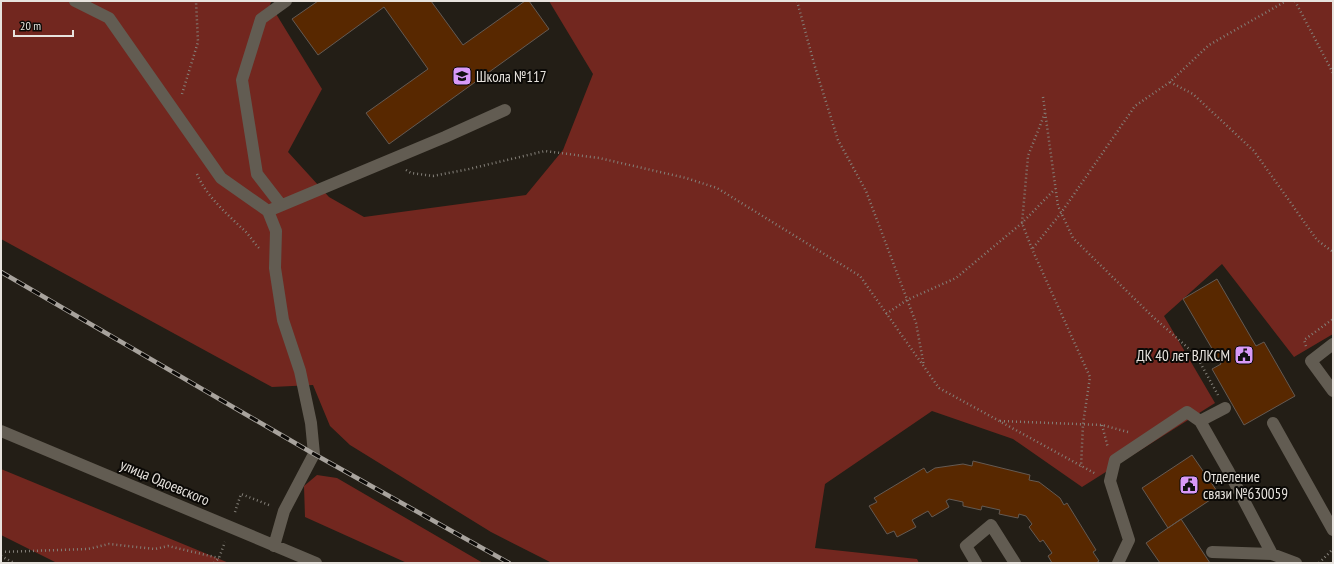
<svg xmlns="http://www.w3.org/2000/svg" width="1334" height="564" viewBox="0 0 1334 564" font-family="'PT Sans Narrow',sans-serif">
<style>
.forest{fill:#72271f}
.building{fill:#582800;stroke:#645a53}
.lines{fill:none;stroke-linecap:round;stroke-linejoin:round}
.path{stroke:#848079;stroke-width:2.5;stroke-dasharray:1 3;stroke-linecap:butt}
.minor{stroke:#625c52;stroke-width:12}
.rail-casing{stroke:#a8a39d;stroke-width:4.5}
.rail{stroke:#0b0906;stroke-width:3;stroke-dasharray:9;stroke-linecap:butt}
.labels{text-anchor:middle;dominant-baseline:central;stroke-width:4;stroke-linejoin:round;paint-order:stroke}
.poi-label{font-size:15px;fill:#e7e3de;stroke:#0b0906;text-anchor:start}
.street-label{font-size:15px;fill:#e7e3de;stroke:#0b0906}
</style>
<rect width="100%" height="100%" fill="#231e16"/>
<path class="forest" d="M 1,1 L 272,1 L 270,4 L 322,89 L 288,152 L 329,197 L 364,217 L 526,195 L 563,150 L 593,74 L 549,1 L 1333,1 L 1333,334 L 1294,357 L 1222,264 L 1164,316 L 1215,403 L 1082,487 L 1013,439 L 932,411 L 825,484 L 815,548 L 917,559 L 919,563 L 552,563 L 491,532 L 350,445 L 330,426 L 313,385 L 272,387 L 1,239 Z
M 1,469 L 229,563 L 57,563 L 1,535 Z
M 317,475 L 337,478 L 483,563 L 407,563 L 305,517 L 304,486 Z"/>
<path class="building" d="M 318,1 L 431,1 L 463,45 L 525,1 L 529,1 L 549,29 L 389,144 L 366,113 L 428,69 L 384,7 L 318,55 L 292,19 Z
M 1217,279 L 1256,346 L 1264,342 L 1295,396 L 1244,425 L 1212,369 L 1221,364 L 1183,299 Z
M 1192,455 L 1219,494 L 1168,528 L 1142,488 Z
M 973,461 L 1030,475 L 1029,480 L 1039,482 L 1060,498 L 1064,505 L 1067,503 L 1096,550 L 1093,552 L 1099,561 L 1096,563 L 1052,563 L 1048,556 L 1052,553 L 1043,540 L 1040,542 L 1029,527 L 1032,524 L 1026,516 L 1019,514 L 1018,518 L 999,514 L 1000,510 L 982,506 L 981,510 L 963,506 L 963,502 L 949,499 L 946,501 L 949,507 L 932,517 L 928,511 L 912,520 L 916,527 L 897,537 L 894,531 L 887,534 L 869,506 L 877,502 L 874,498 L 924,468 L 927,473 L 935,468 L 963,464 L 972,466 Z
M 1181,519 L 1210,563 L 1160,563 L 1146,543 Z"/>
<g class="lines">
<path class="path" d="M 797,1 L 815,67 L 838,140 L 866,191 L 916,323 L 924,366
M 1295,1 L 1333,73
M 1170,82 L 1193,94 L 1254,151 L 1317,240 L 1333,252
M 182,94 L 198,42 L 196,1
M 1043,97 L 1058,206 L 1073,238 L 1152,316 L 1196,355 L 1218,395
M 1045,113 L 1028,156 L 1022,223 L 1032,249 L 1090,377 L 1083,424 L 1081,467
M 406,170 L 411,173 L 433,176 L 469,169 L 545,151 L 599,158 L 686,178 L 717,188 L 860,276 L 939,388 L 1096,474
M 197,174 C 206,196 228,215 245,231 C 250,236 254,243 259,248
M 1033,248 L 1061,213 L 1135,106 L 1170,82 L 1209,45 L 1286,1
M 886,314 L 907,300 L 956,278 L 1022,223 L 1055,189
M 1306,346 L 1304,340 L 1333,319
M 1000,421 L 1102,425 L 1128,432
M 1102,425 L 1108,448
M 235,512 L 241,494 L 269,505
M 1,552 L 88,549 L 109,544 L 155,549 L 168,546 L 219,558
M 1,556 L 14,563
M 214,563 L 219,558 L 225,542
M 1319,563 L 1333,549"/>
<path class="minor" d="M 75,1 L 109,18 L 221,178 L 268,211 L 276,231 L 275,268 L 283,320 L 300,371 L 311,423 L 314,454 L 284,511 L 274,546
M 281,205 L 257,174 L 242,80 L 261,19 L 286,1
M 268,211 L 445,137 L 505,110
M 1333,344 L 1311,361 L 1333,391
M 1200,421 L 1225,408
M 1273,423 L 1333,530
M 1,431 L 316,563
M 1212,552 L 1272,554 L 1296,563
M 976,563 L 966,546 L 991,525 L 1015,563
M 1118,563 L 1129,540 L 1110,481 L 1115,460 L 1187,412 L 1200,421 L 1229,472 L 1272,554"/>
<defs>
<path id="rail" d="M 1,272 L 314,454 L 509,563"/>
</defs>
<use href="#rail" class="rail-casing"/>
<use href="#rail" class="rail"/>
</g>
<defs>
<symbol id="school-square" viewBox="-11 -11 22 22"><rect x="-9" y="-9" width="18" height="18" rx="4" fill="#d89af8" stroke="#0b0906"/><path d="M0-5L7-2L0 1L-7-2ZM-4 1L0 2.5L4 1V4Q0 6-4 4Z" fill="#111"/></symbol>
<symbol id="civic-square" viewBox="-11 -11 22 22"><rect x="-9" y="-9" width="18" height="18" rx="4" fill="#d89af8" stroke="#0b0906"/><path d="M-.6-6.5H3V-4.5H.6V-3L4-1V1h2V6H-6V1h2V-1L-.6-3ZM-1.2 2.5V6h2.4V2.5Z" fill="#111"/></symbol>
</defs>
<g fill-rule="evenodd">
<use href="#school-square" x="451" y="65" width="22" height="22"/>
<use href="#civic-square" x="1233" y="344" width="22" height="22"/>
<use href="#civic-square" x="1178" y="474" width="22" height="22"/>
</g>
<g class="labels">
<g class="poi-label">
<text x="476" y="76">Школа №117</text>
<text x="1230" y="355" text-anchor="end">ДК 40 лет ВЛКСМ</text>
<text x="1203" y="476">Отделение<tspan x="1203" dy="17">связи №630059</tspan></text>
</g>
<g class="street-label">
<text transform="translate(165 482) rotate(23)">улица Одоевского</text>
</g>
</g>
<rect width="1334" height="564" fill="none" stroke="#e7e3de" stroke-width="4"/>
<path d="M14 30v6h59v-6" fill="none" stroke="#e7e3de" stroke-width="2"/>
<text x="20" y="30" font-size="12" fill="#e7e3de" stroke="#0b0906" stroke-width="3" paint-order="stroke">20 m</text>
</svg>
